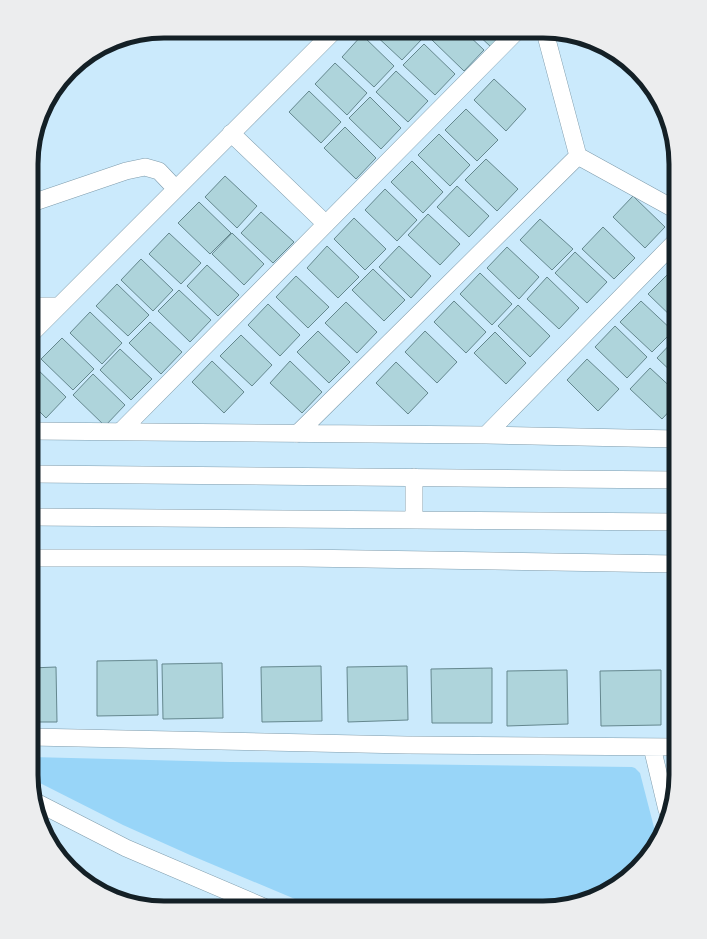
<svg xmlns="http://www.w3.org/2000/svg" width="707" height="939" viewBox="0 0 707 939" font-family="Raleway,sans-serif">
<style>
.green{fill:#98d5f8}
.building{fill:#aed4db;stroke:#64878e}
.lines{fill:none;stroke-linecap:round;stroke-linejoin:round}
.minor-casing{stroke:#7f9cac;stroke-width:18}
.minor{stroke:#fff;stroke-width:17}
.rim{fill:none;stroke:#142026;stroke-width:5}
</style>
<rect width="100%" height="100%" fill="#cbeafc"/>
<path class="green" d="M 31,757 L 230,762 L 632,767 L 635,768 L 640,773 L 657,839 L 654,849 L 602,894 L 543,908 L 314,907 L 190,855 L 123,825 L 32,779 Z"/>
<path class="building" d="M 372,32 L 415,32 L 422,39 L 402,60 Z
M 440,32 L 465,32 L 484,50 L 464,71 L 432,40 Z
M 475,32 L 505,32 L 491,47 Z
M 362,35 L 394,66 L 374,87 L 342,57 Z
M 424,44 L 455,74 L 435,95 L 403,65 Z
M 335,63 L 367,93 L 347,115 L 315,84 Z
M 396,71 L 428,101 L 408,122 L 376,92 Z
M 494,79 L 526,109 L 506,131 L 474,100 Z
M 309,91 L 341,122 L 321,143 L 289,112 Z
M 370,97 L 401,128 L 381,149 L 349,118 Z
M 466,109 L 498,140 L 477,161 L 445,130 Z
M 345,127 L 376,158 L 356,179 L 324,148 Z
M 439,134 L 470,165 L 450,186 L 418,155 Z
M 486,159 L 518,189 L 497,211 L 465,180 Z
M 412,161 L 443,192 L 423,213 L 391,182 Z
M 225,176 L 257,206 L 237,228 L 205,197 Z
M 457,186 L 489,216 L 469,237 L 437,207 Z
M 385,189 L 417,220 L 397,241 L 365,210 Z
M 633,196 L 665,227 L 645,248 L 613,217 Z
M 199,202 L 231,233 L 210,254 L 178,223 Z
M 261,212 L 294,242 L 273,263 L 241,233 Z
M 428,214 L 460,244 L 440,265 L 408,235 Z
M 354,218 L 386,249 L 365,270 L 334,239 Z
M 540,219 L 573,249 L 552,270 L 520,240 Z
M 603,227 L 635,258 L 614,279 L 582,249 Z
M 169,233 L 201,263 L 181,284 L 149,254 Z
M 232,233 L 264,264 L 244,285 L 212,254 Z
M 327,246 L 359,277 L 338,298 L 307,268 Z
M 399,246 L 431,276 L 411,298 L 379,267 Z
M 507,247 L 539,277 L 519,299 L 487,268 Z
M 575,252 L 607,282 L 587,303 L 555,273 Z
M 141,259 L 173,290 L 153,311 L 121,280 Z
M 207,265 L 239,295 L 218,316 L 187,286 Z
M 373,269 L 405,300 L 384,321 L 352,290 Z
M 480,273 L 512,304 L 492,325 L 460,294 Z
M 669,273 L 676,280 L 676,321 L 648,294 Z
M 296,276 L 329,307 L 308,328 L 276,297 Z
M 547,277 L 579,308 L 559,329 L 527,299 Z
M 117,284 L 149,315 L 128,336 L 96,306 Z
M 179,290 L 211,320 L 190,342 L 158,311 Z
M 454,301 L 486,332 L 466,353 L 434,322 Z
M 641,301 L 673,331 L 652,352 L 620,322 Z
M 346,302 L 377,332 L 357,353 L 325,323 Z
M 268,304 L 300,335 L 280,356 L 248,325 Z
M 518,305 L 550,336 L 530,357 L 498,326 Z
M 90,312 L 122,343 L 102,364 L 70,333 Z
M 150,322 L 182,352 L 161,374 L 129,343 Z
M 615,326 L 647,357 L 627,378 L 595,347 Z
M 318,331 L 350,362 L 329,383 L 297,352 Z
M 425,331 L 457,362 L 437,383 L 405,352 Z
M 495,332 L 526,363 L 506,384 L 474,353 Z
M 241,335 L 272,365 L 252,386 L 220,356 Z
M 62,338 L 94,369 L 73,390 L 41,359 Z
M 676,338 L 676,376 L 657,358 Z
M 120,349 L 152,379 L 131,400 L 100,370 Z
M 587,359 L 619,389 L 598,411 L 567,380 Z
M 212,361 L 244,392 L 224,413 L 192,382 Z
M 290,361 L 322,392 L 302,413 L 270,383 Z
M 396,362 L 428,393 L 408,414 L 376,383 Z
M 34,366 L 66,397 L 46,418 L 32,404 L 32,368 Z
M 650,368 L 676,392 L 676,404 L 662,419 L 630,389 Z
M 93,374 L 125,405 L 105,426 L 73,395 Z
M 157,660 L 158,715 L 97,716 L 97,661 Z
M 222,663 L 223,718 L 163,719 L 162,664 Z
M 321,666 L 322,721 L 262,722 L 261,667 Z
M 407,666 L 408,720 L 348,722 L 347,667 Z
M 56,667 L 57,722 L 31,722 L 31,668 Z
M 492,668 L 492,723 L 432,723 L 431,669 Z
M 674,669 L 676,669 L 676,723 L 675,723 Z
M 567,670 L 568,724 L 507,726 L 507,671 Z
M 661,670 L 661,725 L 601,726 L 600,671 Z
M 83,878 L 138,901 L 137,903 L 90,885 Z"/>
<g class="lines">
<defs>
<path id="minor" d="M 545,32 L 578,156 L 676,210
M 231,133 L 326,224
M 32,203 L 126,171 L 145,167 L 159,171 L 176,189
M 32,306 L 58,306
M 32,333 L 333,32
M 32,431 L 486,435 L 676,439
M 120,432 L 516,32
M 297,434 L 578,156
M 486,435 L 676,241
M 32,474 L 676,480
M 31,517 L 676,522
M 414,520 L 414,477
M 31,558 L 302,558 L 676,564
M 31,737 L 407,745 L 676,747
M 652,747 L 667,810
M 38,803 L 126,848 L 264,907"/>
</defs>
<use href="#minor" class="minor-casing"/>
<use href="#minor" class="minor"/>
</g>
<path d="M0 0H707V939H0ZM164 38H543A126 126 0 0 1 669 164V775A126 126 0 0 1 543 901H164A126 126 0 0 1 38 775V164A126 126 0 0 1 164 38Z" fill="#ecedee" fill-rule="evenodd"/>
<path class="rim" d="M164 38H543A126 126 0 0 1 669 164V775A126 126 0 0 1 543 901H164A126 126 0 0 1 38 775V164A126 126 0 0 1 164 38Z"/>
</svg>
